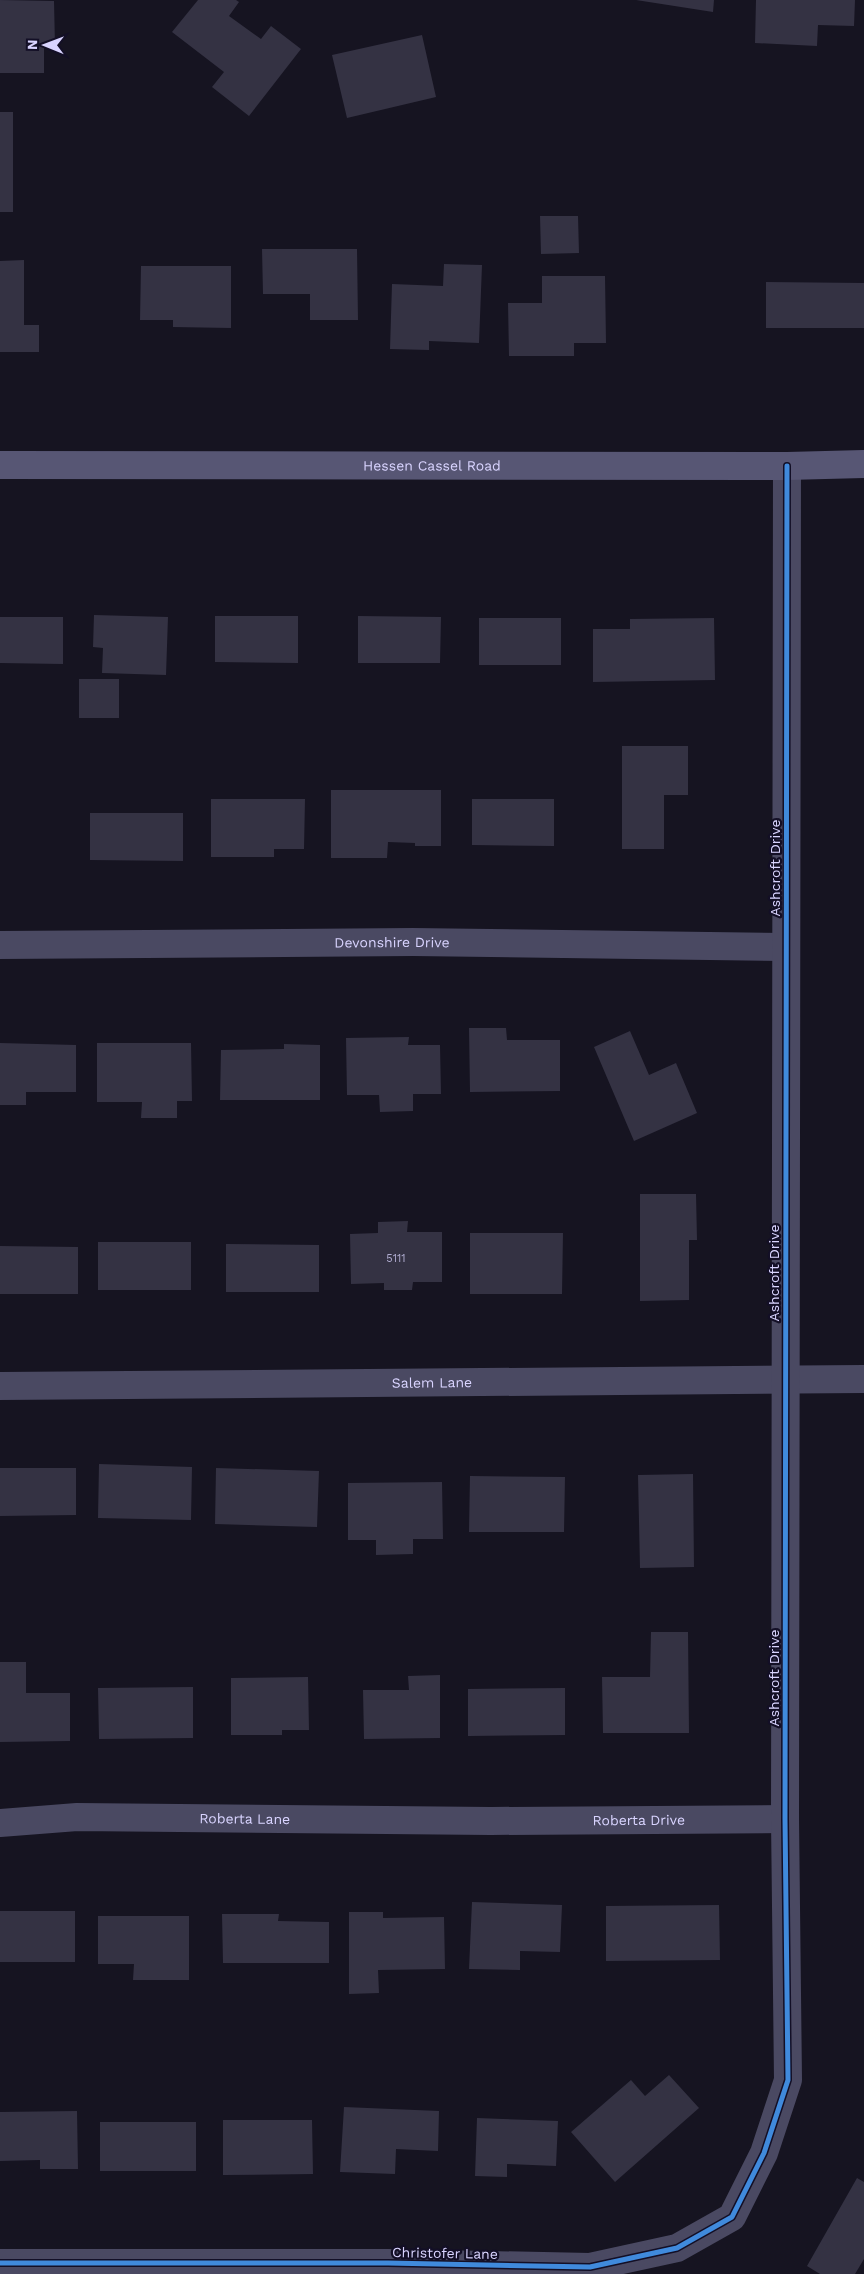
<svg xmlns="http://www.w3.org/2000/svg" width="864" height="2274" viewBox="0 0 864 2274" font-family="'Work Sans',sans-serif">
<style>
.building{fill:#343243}
.lines{fill:none;stroke-linecap:round;stroke-linejoin:round}
.street{stroke:#4a4962;stroke-width:28}
.secondary{stroke:#575674;stroke-width:28}
.cycleway-casing{stroke:#130f26;stroke-width:8}
.cycleway{stroke:#408adc;stroke-width:5}
.labels{text-anchor:middle;dominant-baseline:central;stroke-width:4.5;stroke-linejoin:round;paint-order:stroke}
.number-label{font-size:11px;fill:#b0acd0}
.street-label{font-size:14px;fill:#d9d4ff;stroke:#130f26}
</style>
<rect width="100%" height="100%" fill="#161421"/>
<path class="building" d="M 0,0 L 54,1 L 55,46 L 44,46 L 44,73 L 0,73 Z
M 198,0 L 236,0 L 239,2 L 229,16 L 261,39 L 271,26 L 301,49 L 249,116 L 212,87 L 224,72 L 172,32 Z
M 636,0 L 714,0 L 713,12 Z
M 756,0 L 855,0 L 854,26 L 818,25 L 817,46 L 755,43 Z
M 422,35 L 436,97 L 347,118 L 332,55 Z
M 0,112 L 13,112 L 13,212 L 0,212 Z
M 540,216 L 578,216 L 579,253 L 541,254 Z
M 262,249 L 357,249 L 358,320 L 310,320 L 310,294 L 263,294 Z
M 24,260 L 24,325 L 39,325 L 39,352 L 0,352 L 0,261 Z
M 444,264 L 482,265 L 479,343 L 429,341 L 429,350 L 390,349 L 392,284 L 443,286 Z
M 141,266 L 231,266 L 231,328 L 173,327 L 173,320 L 140,320 Z
M 542,276 L 605,276 L 606,343 L 574,343 L 574,356 L 509,356 L 508,303 L 542,303 Z
M 766,282 L 864,283 L 864,328 L 766,328 Z
M 94,615 L 168,617 L 166,675 L 102,673 L 103,648 L 93,647 Z
M 215,616 L 298,616 L 298,663 L 215,662 Z
M 358,616 L 441,617 L 440,663 L 358,663 Z
M 0,617 L 63,617 L 63,664 L 0,663 Z
M 479,618 L 561,618 L 561,665 L 479,665 Z
M 714,618 L 715,680 L 593,682 L 593,629 L 630,629 L 630,619 Z
M 79,679 L 119,679 L 119,718 L 79,718 Z
M 622,746 L 688,746 L 688,795 L 664,795 L 664,849 L 622,849 Z
M 331,790 L 441,790 L 441,846 L 415,846 L 415,843 L 388,842 L 387,858 L 331,858 Z
M 211,799 L 305,799 L 304,849 L 274,849 L 274,857 L 211,857 Z
M 472,799 L 554,799 L 554,846 L 472,845 Z
M 90,813 L 183,813 L 183,861 L 90,860 Z
M 469,1028 L 506,1028 L 507,1040 L 560,1040 L 560,1091 L 470,1092 Z
M 630,1031 L 649,1075 L 676,1063 L 697,1113 L 634,1141 L 594,1047 Z
M 409,1037 L 408,1045 L 440,1045 L 441,1094 L 413,1094 L 413,1111 L 380,1112 L 379,1095 L 347,1095 L 346,1038 Z
M 0,1043 L 76,1045 L 76,1092 L 26,1092 L 26,1105 L 0,1105 Z
M 97,1043 L 191,1043 L 192,1101 L 177,1101 L 177,1118 L 141,1118 L 142,1102 L 97,1102 Z
M 284,1044 L 320,1045 L 320,1100 L 220,1100 L 221,1050 L 284,1049 Z
M 640,1194 L 696,1194 L 697,1240 L 689,1240 L 689,1300 L 640,1301 Z
M 408,1221 L 407,1232 L 442,1232 L 442,1282 L 413,1282 L 412,1290 L 384,1290 L 384,1283 L 351,1284 L 350,1234 L 378,1233 L 378,1222 Z
M 470,1233 L 563,1233 L 562,1294 L 470,1294 Z
M 98,1242 L 191,1242 L 191,1290 L 98,1290 Z
M 226,1244 L 319,1245 L 319,1292 L 226,1292 Z
M 0,1246 L 78,1247 L 78,1294 L 0,1294 Z
M 99,1464 L 192,1467 L 191,1520 L 98,1518 Z
M 0,1468 L 76,1468 L 76,1515 L 0,1516 Z
M 216,1468 L 319,1471 L 317,1527 L 215,1524 Z
M 693,1474 L 694,1567 L 640,1568 L 638,1475 Z
M 470,1476 L 565,1477 L 564,1532 L 469,1532 Z
M 442,1482 L 443,1539 L 413,1539 L 413,1554 L 376,1555 L 376,1540 L 348,1540 L 348,1483 Z
M 651,1632 L 688,1632 L 689,1733 L 603,1733 L 602,1677 L 650,1677 Z
M 0,1662 L 26,1662 L 26,1693 L 70,1693 L 70,1741 L 0,1742 Z
M 440,1675 L 440,1738 L 364,1739 L 363,1690 L 409,1690 L 408,1676 Z
M 308,1677 L 309,1730 L 282,1730 L 282,1735 L 231,1735 L 231,1678 Z
M 193,1687 L 193,1738 L 99,1739 L 98,1688 Z
M 565,1688 L 565,1735 L 468,1736 L 468,1689 Z
M 472,1902 L 562,1905 L 560,1952 L 520,1951 L 520,1970 L 469,1969 Z
M 719,1905 L 720,1960 L 606,1961 L 606,1906 Z
M 0,1911 L 75,1911 L 75,1962 L 0,1962 Z
M 349,1912 L 383,1912 L 383,1918 L 444,1917 L 445,1969 L 378,1970 L 379,1993 L 349,1994 Z
M 222,1914 L 279,1914 L 278,1921 L 329,1922 L 329,1963 L 223,1963 Z
M 98,1916 L 189,1916 L 189,1980 L 133,1980 L 134,1964 L 98,1964 Z
M 669,2075 L 699,2108 L 615,2182 L 571,2132 L 631,2080 L 645,2096 Z
M 344,2107 L 439,2111 L 438,2151 L 396,2149 L 395,2174 L 340,2172 Z
M 77,2111 L 78,2169 L 40,2169 L 40,2160 L 0,2161 L 0,2112 Z
M 477,2118 L 558,2121 L 556,2166 L 507,2164 L 507,2177 L 475,2176 Z
M 223,2120 L 312,2120 L 313,2174 L 223,2175 Z
M 100,2122 L 196,2122 L 196,2171 L 100,2171 Z
M 857,2178 L 864,2182 L 864,2259 L 855,2274 L 820,2274 L 807,2266 Z"/>
<g class="lines">
<g class="street">
<path id="s1" d="M 0,945 L 413,942 L 786,947"/>
<path id="s2" d="M 0,1386 L 864,1379"/>
<path id="s3" d="M 0,1823 L 77,1817 L 491,1821 L 785,1819"/>
<path d="M 0,2263 L 388,2263 L 590,2267 L 677,2248 L 732,2217 L 764,2153 L 788,2080 L 785,1819 L 787,466"/>
</g>
<path class="secondary" id="s4" d="M 0,465 L 787,466 L 864,464"/>
<defs>
<path id="cycleway" d="M 0,2263 L 388,2263 L 590,2267 L 677,2248 L 732,2217 L 764,2153 L 788,2080 L 785,1819 L 787,466"/>
</defs>
<use href="#cycleway" class="cycleway-casing"/>
<use href="#cycleway" class="cycleway"/>
</g>
<g class="labels">
<g class="number-label">
<text x="396" y="1258">5111</text>
</g>
<g class="street-label">
<text stroke="none"><textPath href="#s4" startOffset="432">Hessen Cassel Road</textPath></text>
<text transform="translate(775 868) rotate(-90)">Ashcroft Drive</text>
<text stroke="none"><textPath href="#s1" startOffset="392">Devonshire Drive</textPath></text>
<text transform="translate(774 1273) rotate(-90)">Ashcroft Drive</text>
<text stroke="none"><textPath href="#s2" startOffset="432">Salem Lane</textPath></text>
<text transform="translate(774 1678) rotate(-90)">Ashcroft Drive</text>
<text stroke="none"><textPath href="#s3" startOffset="245">Roberta Lane</textPath></text>
<text stroke="none"><textPath href="#s3" startOffset="639">Roberta Drive</textPath></text>
<text transform="translate(445 2253) rotate(1)">Christofer Lane</text>
</g>
</g>
<g transform="translate(45 45) rotate(271)" stroke="#130f26" stroke-width="4" paint-order="stroke">
<path d="M0-4L9 19L0 12L-9 19Z" fill="#d9d4ff"/>
<text y="-8" font-size="14" font-weight="bold" text-anchor="middle" fill="#d9d4ff">N</text>
</g>
</svg>
